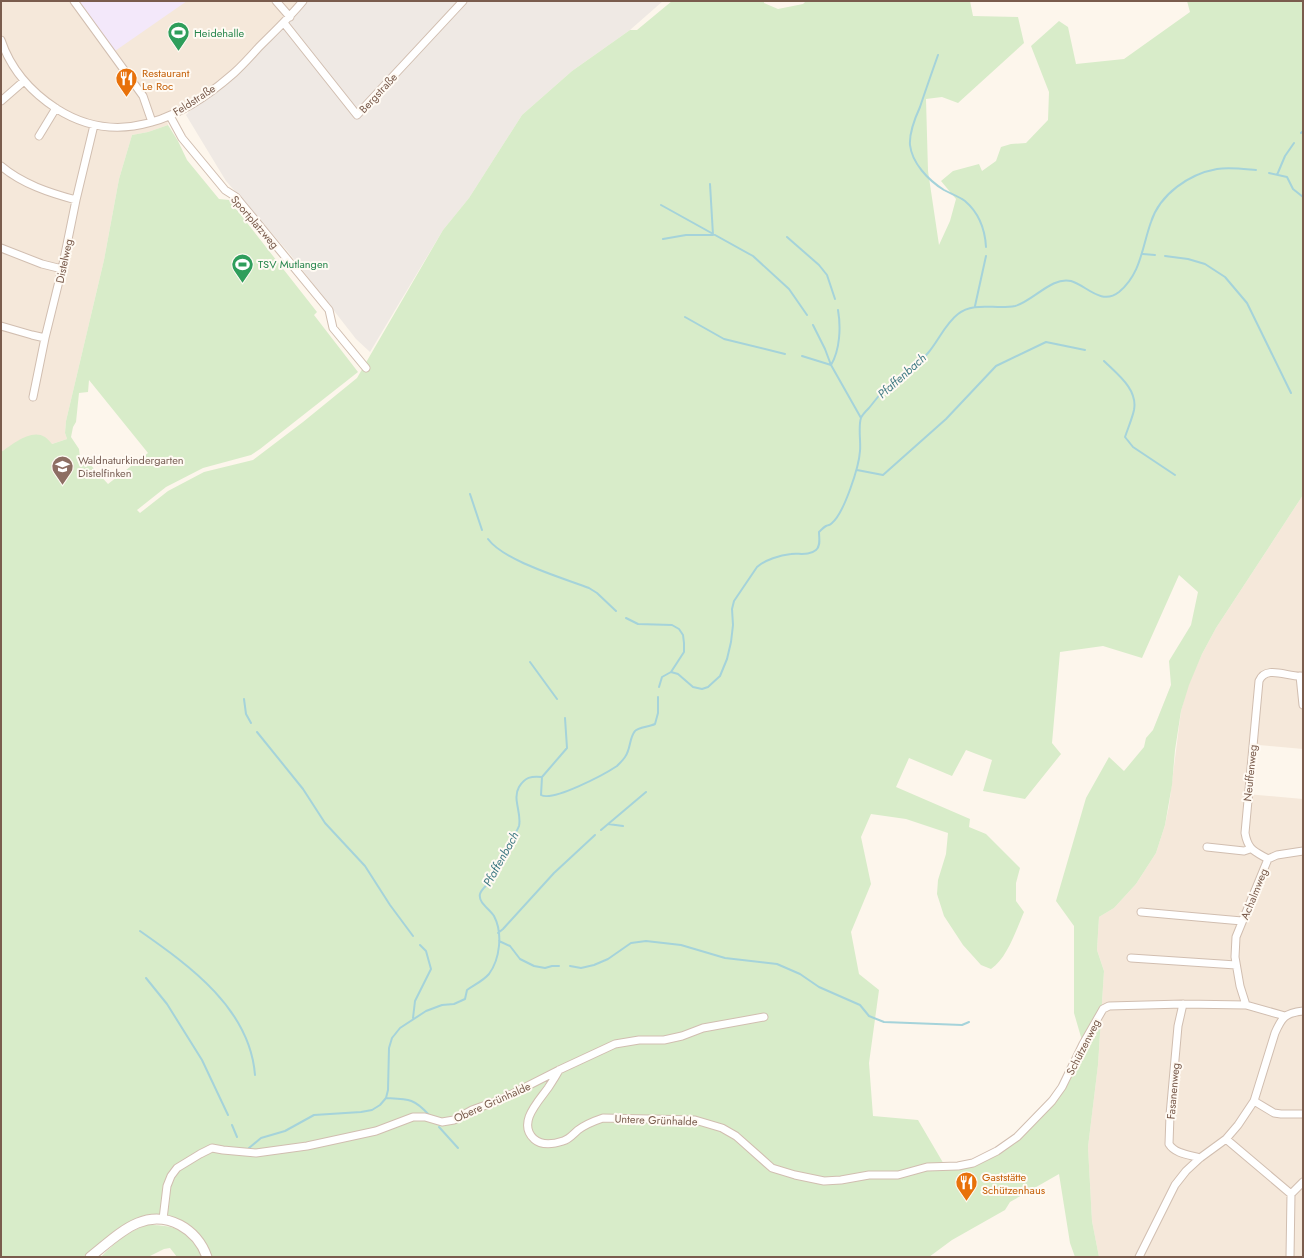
<svg xmlns="http://www.w3.org/2000/svg" width="1304" height="1258" viewBox="0 0 1304 1258" font-family="Jost,sans-serif">
<style>
.residential{fill:#f5e8da}
.industrial{fill:#efe9e4}
.education{fill:#f3e8fa}
.green{fill:#d8ecc9;fill-rule:evenodd}
.lines{fill:none;stroke-linecap:round;stroke-linejoin:round}
.stream{stroke:#a5d3da;stroke-width:2}
.minor-casing{stroke:#d1beb0;stroke-width:9}
.tertiary-casing{stroke:#d1beb0;stroke-width:11}
.minor{stroke:#fff;stroke-width:7}
.tertiary{stroke:#fff;stroke-width:9}
.labels{text-anchor:middle;dominant-baseline:central;stroke-width:4;stroke-linejoin:round;paint-order:stroke}
.leisure-label{font-size:11px;fill:#27864d;stroke:#fffaf3;text-anchor:start}
.food-label{font-size:11px;fill:#c56008;stroke:#fffaf3;text-anchor:start}
.street-label{font-size:11px;fill:#7a5c4d;stroke:#fffaf3}
.education-label{font-size:11px;fill:#785e54;stroke:#fffaf3;text-anchor:start}
.water-label{font-size:12px;font-style:italic;fill:#437c86;stroke:#fffaf3}
</style>
<rect width="100%" height="100%" fill="#fdf6ec"/>
<path class="residential" d="M 1,1 L 303,1 L 234,73 L 170,116 L 167,120 L 168,125 L 148,132 L 132,135 L 119,179 L 104,260 L 66,421 L 65,433 L 67,439 L 52,444 L 21,440 L 1,452 Z
M 1303,495 L 1303,749 L 1249,744 L 1246,794 L 1303,799 L 1303,1257 L 1099,1257 L 1092,1221 L 1088,1147 L 1098,1065 L 1104,971 L 1097,950 L 1099,917 L 1114,908 L 1136,884 L 1156,853 L 1165,825 L 1169,806 L 1181,711 L 1188,685 L 1202,654 L 1216,628 Z"/>
<path class="industrial" d="M 303,1 L 663,1 L 630,30 L 572,71 L 522,115 L 469,198 L 443,230 L 370,352 L 356,339 L 289,253 L 226,181 L 186,115 L 204,96 L 234,73 Z"/>
<path class="education" d="M 77,1 L 187,1 L 115,51 Z"/>
<path class="green" d="M 672,1 L 764,1 L 764,3 L 778,9 L 803,4 L 806,1 L 970,1 L 973,16 L 1018,17 L 1024,43 L 958,103 L 942,97 L 926,99 L 928,171 L 939,245 L 950,221 L 956,199 L 941,181 L 953,171 L 979,164 L 982,171 L 996,161 L 1001,147 L 1011,144 L 1026,143 L 1048,120 L 1049,92 L 1031,46 L 1059,21 L 1068,27 L 1076,64 L 1124,59 L 1190,12 L 1187,1 L 1303,1 L 1303,495 L 1216,628 L 1202,654 L 1189,685 L 1181,711 L 1175,750 L 1172,785 L 1165,825 L 1156,853 L 1136,884 L 1114,908 L 1099,917 L 1097,950 L 1104,971 L 1098,1065 L 1088,1147 L 1092,1221 L 1099,1257 L 1075,1257 L 1070,1243 L 1059,1174 L 1010,1202 L 1005,1210 L 952,1240 L 929,1257 L 210,1257 L 170,1217 L 157,1215 L 137,1218 L 120,1227 L 83,1257 L 1,1257 L 1,452 C 12,445 31,428 45,437 C 48,439 50,442 52,444 L 67,439 L 65,433 L 66,421 L 104,260 L 119,179 L 132,135 L 148,132 L 168,125 L 178,141 L 187,160 L 219,199 L 229,200 L 317,312 L 314,315 L 358,372 L 260,449 L 251,455 L 203,468 L 166,487 L 137,510 L 140,513 L 168,491 L 204,472 L 253,460 L 303,422 L 357,378 L 443,230 L 469,198 L 522,115 L 572,71 L 630,30 L 637,30 ZM 89,380 L 148,453 L 108,484 L 87,461 L 80,458 L 79,449 L 71,437 L 73,427 L 76,422 L 79,393 L 88,392 ZM 1179,575 L 1198,592 L 1191,625 L 1169,661 L 1171,685 L 1153,730 L 1146,738 L 1144,747 L 1124,771 L 1109,757 L 1086,798 L 1056,901 L 1074,926 L 1074,1013 L 1083,1044 L 1052,1101 L 997,1151 L 958,1166 L 945,1166 L 918,1120 L 873,1116 L 869,1063 L 879,990 L 859,974 L 851,932 L 871,884 L 861,837 L 871,814 L 906,819 L 948,833 L 946,854 L 938,880 L 937,894 L 944,916 L 963,945 L 981,965 L 991,969 C 1007,959 1017,928 1024,912 L 1016,901 L 1016,883 L 1020,868 L 986,834 L 969,827 L 970,819 L 896,787 L 909,758 L 952,776 L 966,750 L 992,760 L 983,791 L 1025,799 L 1061,754 L 1052,743 L 1060,652 L 1103,646 L 1142,658 Z
M 147,1225 C 178,1225 187,1230 203,1257 L 177,1257 L 170,1248 L 164,1249 L 148,1257 L 101,1257 C 114,1243 129,1231 147,1225 Z"/>
<g class="lines">
<path class="stream" d="M 938,55 C 932,72 926,89 920,107 C 915,118 909,132 910,145 C 912,163 928,180 944,190 C 951,194 958,196 965,201 C 979,213 985,229 986,247
M 1301,133 L 1303,131
M 1269,173 L 1287,177 L 1293,189 L 1303,197
M 1277,175 L 1285,156 L 1294,143
M 661,205 L 753,256 L 789,289 L 807,315
M 787,237 L 819,265 L 827,275 L 835,299
M 663,239 L 686,235 L 713,235 L 710,184
M 1143,254 L 1155,255
M 1165,256 L 1188,259 L 1205,264 L 1225,277 L 1247,303 L 1291,393
M 975,306 L 986,256
M 685,317 L 724,339 L 785,354
M 813,325 L 825,349 L 831,365 L 861,418
M 802,356 L 831,365 C 840,350 841,327 838,310
M 1104,361 C 1117,374 1138,389 1134,410 C 1132,419 1128,428 1125,437 L 1133,447 L 1175,475
M 857,470 L 883,475 L 946,419 L 996,366 L 1046,342 L 1085,350
M 470,494 L 482,530
M 488,539 C 504,561 563,578 589,588 L 597,593 L 616,611
M 626,618 L 638,624 L 672,625 L 679,629 L 683,635 L 684,643 L 684,652 L 671,672
M 530,662 L 557,699
M 659,687 L 662,677 L 671,672 L 678,674 L 693,687 L 702,689 L 708,687 L 720,676 L 727,659 L 731,642 L 733,625 L 732,609 L 734,601 L 757,567 C 765,560 780,555 791,554 C 799,553 809,556 816,550 C 821,546 819,538 819,532 C 821,530 824,527 826,526 C 830,524 829,526 832,523 C 844,513 859,467 860,451 C 861,442 858,426 861,418 C 862,415 866,411 869,408 C 873,403 877,398 881,393 C 896,378 915,369 928,353 C 939,340 945,324 958,314 C 974,301 996,310 1015,306 C 1032,302 1052,276 1071,281 C 1086,285 1101,306 1119,292 C 1141,274 1142,247 1151,222 C 1160,194 1189,174 1217,169 C 1229,167 1244,169 1256,170
M 244,699 L 246,714 L 251,723
M 257,732 L 303,789 L 325,823 L 365,866 L 390,905 L 413,936
M 542,777 L 567,748 L 565,718
M 608,824 L 623,826
M 601,830 L 646,792
M 140,931 C 190,966 250,1009 255,1075
M 498,933 L 503,929 L 554,873 L 595,835
M 499,941 L 510,946 L 520,959 L 534,966 L 545,968 L 552,966 L 559,966
M 570,966 L 581,968 L 594,965 L 608,959 L 631,943 L 646,941 L 681,945 L 725,958 L 777,964 L 800,974 L 819,987 L 860,1005 L 869,1016 L 884,1022 L 962,1025 L 969,1022
M 146,978 L 167,1004 L 202,1060 L 228,1115
M 413,1018 L 415,1001 L 431,969 L 426,951 L 420,945
M 386,1098 C 408,1099 414,1098 429,1115
M 232,1125 L 237,1137
M 439,1127 L 458,1148
M 249,1148 L 261,1138 L 285,1131 L 314,1115 L 361,1112 L 372,1110 L 380,1105 L 386,1098 L 388,1090 L 389,1048 L 392,1038 L 400,1028 L 426,1011 L 442,1005 L 454,1004 L 465,999 L 467,990 C 474,985 483,981 489,974 C 500,959 503,933 494,916 C 490,909 478,903 480,894 C 482,888 488,885 491,880 C 497,870 500,859 505,849 C 509,842 516,834 519,826 C 522,813 512,799 519,787 C 525,777 531,776 542,777 L 541,795 C 553,802 605,774 617,766 C 620,763 623,760 625,757 C 631,749 629,738 635,731 C 638,727 649,727 655,724 L 658,713 L 658,697"/>
<defs>
<path id="minor" d="M 74,1 L 143,96 L 152,122
M 276,1 L 290,17
M 284,23 L 357,115 L 463,1
M 1,40 C 11,70 31,92 57,109 C 120,149 184,117 234,73 C 243,65 251,56 259,47 C 274,32 290,17 303,1
M 1,101 L 24,81
M 170,116 L 182,138 L 225,190 L 236,197 L 329,310 L 333,328 L 366,368
M 39,136 L 56,108
M 1,166 C 22,184 50,193 76,200
M 1,248 L 42,264 L 62,269
M 1,326 L 32,335 L 45,338
M 33,397 L 45,338 L 62,269 L 76,200 L 94,125
M 1300,676 L 1303,705
M 1207,847 L 1244,851 L 1250,849
M 1268,859 C 1254,851 1248,850 1245,833 L 1259,681 C 1266,664 1289,678 1303,676
M 1141,912 L 1242,921
M 1131,958 L 1236,965
M 1183,1004 L 1178,1026 L 1170,1115 L 1169,1144 C 1175,1154 1190,1155 1200,1158
M 1246,1005 L 1240,986 L 1235,957 L 1236,937 L 1268,859 L 1277,855 L 1303,851
M 559,1070 C 556,1076 552,1082 548,1088 C 538,1102 517,1123 534,1139 C 542,1146 554,1144 563,1141 C 570,1139 573,1134 578,1130 C 586,1124 594,1121 603,1118 L 695,1120 L 722,1128 L 736,1136 L 772,1168 L 795,1175 L 824,1181 L 841,1180 L 869,1175 L 898,1175 L 927,1167 L 958,1166 L 973,1163 L 997,1151 L 1017,1137 L 1052,1101 L 1062,1087 L 1083,1044 L 1103,1009 L 1109,1006 L 1183,1004 L 1246,1005 L 1285,1016
M 1254,1101 L 1274,1113 L 1281,1114 L 1303,1114
M 1226,1139 L 1291,1194
M 1291,1194 L 1303,1182
M 163,1219 L 167,1186 L 171,1176 L 177,1168 L 200,1154 L 212,1148 L 223,1150 L 256,1153 L 307,1146 L 376,1131 L 413,1117 L 425,1117 L 442,1122 L 454,1120 L 472,1110 L 500,1100 L 559,1070 L 615,1044 L 639,1040 L 664,1040 L 682,1036 L 703,1028 L 764,1017
M 1139,1257 L 1175,1185 L 1186,1171 L 1200,1158 L 1226,1139 L 1238,1125 L 1254,1101 L 1275,1033 C 1282,1017 1285,1013 1303,1011
M 1290,1257 L 1291,1194"/>
<path id="tertiary" d="M 90,1257 C 117,1236 143,1206 180,1225 C 193,1232 202,1243 207,1257"/>
</defs>
<use href="#minor" class="minor-casing"/>
<use href="#tertiary" class="tertiary-casing"/>
<use href="#minor" class="minor"/>
<use href="#tertiary" class="tertiary"/>
</g>
<defs>
<symbol id="stadium-pin" viewBox="-11 -11 22 30"><path d="M0 17L-7.5 6A9.5 9.5 0 1 1 7.5 6Z" fill="#2e9e5b" stroke="#fffaf3"/><path d="M0-5a6.5 5 0 1 0 0 10a6.5 5 0 1 0 0-10ZM-3.5-1.8h7v3.6h-7Z" fill="#fff"/></symbol>
<symbol id="restaurant-pin" viewBox="-11 -11 22 30"><path d="M0 17L-7.5 6A9.5 9.5 0 1 1 7.5 6Z" fill="#e8710a" stroke="#fffaf3"/><path d="M-5-6h1v4h1v-4h1v4h1v-4h1v5L-1.5 .5V6h-2V.5L-5-1ZM5-6V6H3V1.5H1.5Q1.5-4 5-6Z" fill="#fff"/></symbol>
<symbol id="school-pin" viewBox="-11 -11 22 30"><path d="M0 17L-7.5 6A9.5 9.5 0 1 1 7.5 6Z" fill="#8d6e63" stroke="#fffaf3"/><path d="M0-5L7-2L0 1L-7-2ZM-4 1L0 2.5L4 1V4Q0 6-4 4Z" fill="#fff"/></symbol>
</defs>
<g fill-rule="evenodd">
<use href="#stadium-pin" x="166" y="20" width="25" height="34"/>
<use href="#restaurant-pin" x="114" y="66" width="25" height="34"/>
<use href="#stadium-pin" x="230" y="252" width="25" height="34"/>
<use href="#school-pin" x="50" y="454" width="25" height="34"/>
<use href="#restaurant-pin" x="954" y="1170" width="25" height="34"/>
</g>
<g class="labels">
<g class="leisure-label">
<text x="194" y="33">Heidehalle</text>
<text x="258" y="264">TSV Mutlangen</text>
</g>
<g class="food-label">
<text x="142" y="73">Restaurant<tspan x="142" dy="13">Le Roc</tspan></text>
<text x="982" y="1177">Gaststätte<tspan x="982" dy="13">Schützenhaus</tspan></text>
</g>
<g class="street-label">
<text transform="translate(378 93) rotate(-47)">Bergstraße</text>
<text transform="translate(194 100) rotate(-33)">Feldstraße</text>
<text transform="translate(255 222) rotate(49)">Sportplatzweg</text>
<text transform="translate(64 261) rotate(-78)">Distelweg</text>
<text transform="translate(1250 773) rotate(-84)">Neuffenweg</text>
<text transform="translate(1254 894) rotate(-68)">Achalmweg</text>
<text transform="translate(1083 1047) rotate(-63)">Schützenweg</text>
<text transform="translate(1173 1091) rotate(-85)">Fasanenweg</text>
<text transform="translate(492 1102) rotate(-24)">Obere Grünhalde</text>
<text transform="translate(656 1120) rotate(2)">Untere Grünhalde</text>
</g>
<g class="education-label">
<text x="78" y="460">Waldnaturkindergarten<tspan x="78" dy="13">Distelfinken</tspan></text>
</g>
<g class="water-label">
<text transform="translate(902 376) rotate(-42)">Pfaffenbach</text>
<text transform="translate(501 859) rotate(-61)">Pfaffenbach</text>
</g>
</g>
<rect width="1304" height="1258" fill="none" stroke="#7a5c4d" stroke-width="4"/>
</svg>
